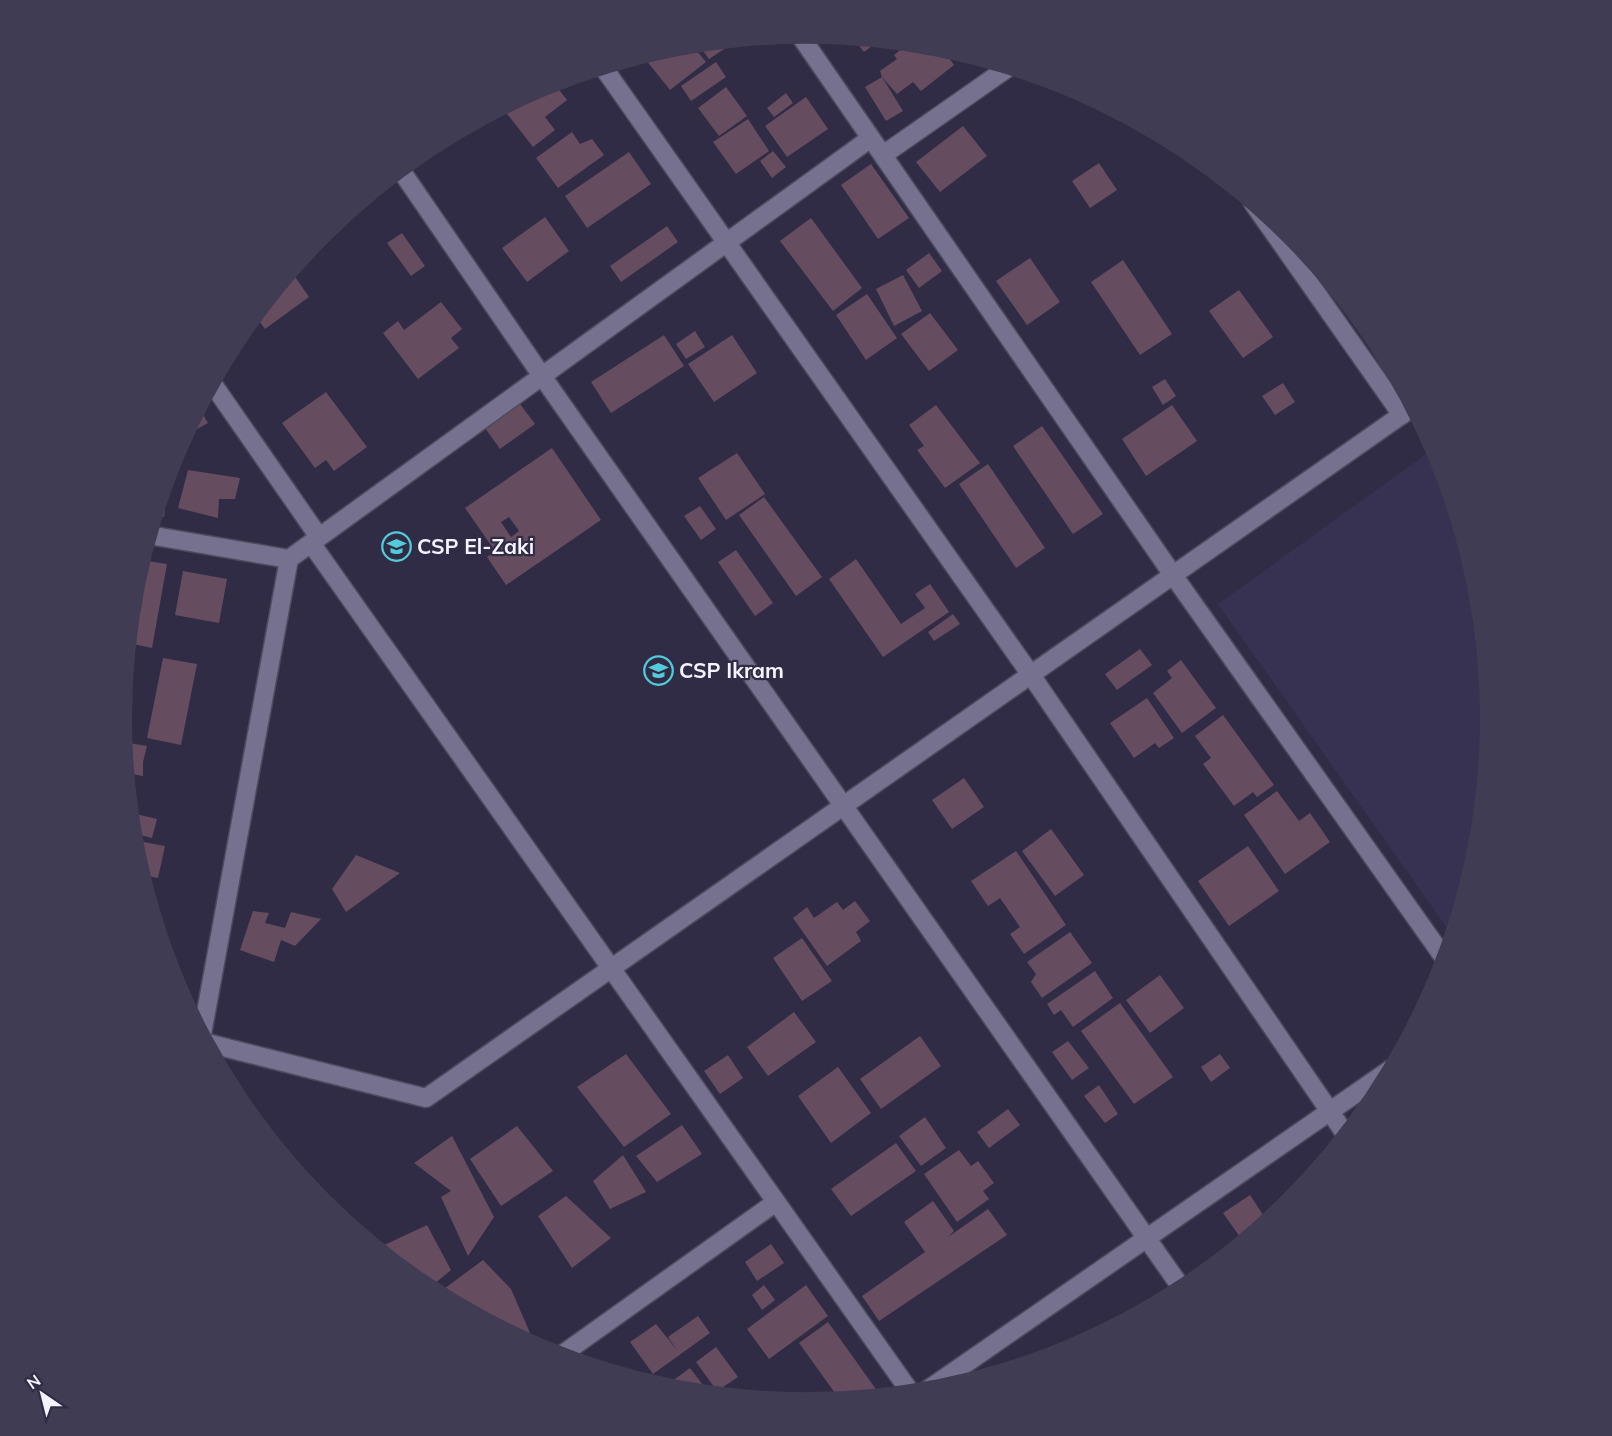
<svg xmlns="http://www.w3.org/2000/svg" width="1612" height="1436" viewBox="0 0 1612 1436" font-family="Mulish,sans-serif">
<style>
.built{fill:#373252}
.building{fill:#664c5f;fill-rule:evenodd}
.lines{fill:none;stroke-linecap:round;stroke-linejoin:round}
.street-casing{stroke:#4d4a5e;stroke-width:21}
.secondary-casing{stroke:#4d4a5e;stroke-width:21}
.street{stroke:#75718f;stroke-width:18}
.secondary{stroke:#75718f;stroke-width:18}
.labels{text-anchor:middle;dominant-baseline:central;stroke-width:4.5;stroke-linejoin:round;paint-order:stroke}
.poi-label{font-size:21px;font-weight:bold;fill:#f4f3fe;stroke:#302c45;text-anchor:start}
</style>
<rect width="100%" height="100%" fill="#302c45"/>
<path class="built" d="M 1435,448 L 1439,456 L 1478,585 L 1491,718 L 1478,852 L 1452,935 L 1218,604 Z"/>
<path class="building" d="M 853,38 L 880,40 L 864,52 Z
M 738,40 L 709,59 L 698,44 L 707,43 Z
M 909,43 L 940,46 L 954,65 L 921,91 L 913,82 L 897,94 L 882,77 L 903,111 L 886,121 L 865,87 L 882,77 L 880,71 L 897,59 L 894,55 Z
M 691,44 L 706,62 L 670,90 L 642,55 L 673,46 Z
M 716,62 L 726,77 L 691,101 L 681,86 Z
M 553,82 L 567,100 L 545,117 L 555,130 L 533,147 L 504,110 L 517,100 Z
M 726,87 L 747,116 L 719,136 L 698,108 Z
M 786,93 L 793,103 L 774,117 L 767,108 Z
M 806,97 L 828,129 L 787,157 L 765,126 Z
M 748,119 L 769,151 L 736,174 L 713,142 Z
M 963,126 L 987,156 L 940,192 L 916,162 Z
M 572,132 L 580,144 L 592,139 L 604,155 L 558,188 L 536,158 Z
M 439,141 L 442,145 L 430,154 L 426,148 Z
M 773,151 L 786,167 L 772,178 L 760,161 Z
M 629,152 L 651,184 L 587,228 L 565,196 Z
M 1099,163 L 1117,190 L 1090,208 L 1072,181 Z
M 871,164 L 909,218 L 878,239 L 841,185 Z
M 545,217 L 569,251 L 527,282 L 502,248 Z
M 811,218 L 862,288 L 833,311 L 780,241 Z
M 667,226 L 678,242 L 621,282 L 610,266 Z
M 402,233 L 425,266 L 411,276 L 387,243 Z
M 929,253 L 942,271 L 919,288 L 906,270 Z
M 1030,258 L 1060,302 L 1027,325 L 996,281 Z
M 1123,260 L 1172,334 L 1140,355 L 1091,282 Z
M 291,271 L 309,297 L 265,329 L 255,315 Z
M 903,275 L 922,311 L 894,326 L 876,289 Z
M 1239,290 L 1273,337 L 1243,358 L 1209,311 Z
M 867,294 L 897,338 L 866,360 L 836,315 Z
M 441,302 L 462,329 L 451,338 L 459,348 L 418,379 L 383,333 L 398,321 L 404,330 Z
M 930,313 L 958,350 L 929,371 L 901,334 Z
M 695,331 L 705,347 L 686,359 L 676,344 Z
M 664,335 L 684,366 L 611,413 L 591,382 Z
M 732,335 L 757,373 L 714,402 L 688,364 Z
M 1165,379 L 1176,396 L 1163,405 L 1152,387 Z
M 1283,383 L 1295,402 L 1275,415 L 1262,396 Z
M 326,392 L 367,447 L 334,471 L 326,460 L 315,468 L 282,423 Z
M 520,404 L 535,424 L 500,449 L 485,428 Z
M 936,405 L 980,463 L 945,488 L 917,450 L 924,446 L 909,425 Z
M 1172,405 L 1197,441 L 1146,476 L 1122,439 Z
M 199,408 L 208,423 L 190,433 L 188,429 Z
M 1042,426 L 1103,514 L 1073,534 L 1013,446 Z
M 552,448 L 601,520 L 506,585 L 487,557 L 495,551 L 465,508 ZM 509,517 L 519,531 L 511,537 L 501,522 Z
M 737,453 L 765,494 L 726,520 L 698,478 Z
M 988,464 L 1045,548 L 1016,568 L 959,484 Z
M 188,470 L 240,478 L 235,499 L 219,499 L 218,518 L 178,508 Z
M 168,473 L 169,474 L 164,517 L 155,515 Z
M 764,497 L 822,577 L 796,596 L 739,515 Z
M 700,506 L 716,529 L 701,540 L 684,516 Z
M 736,550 L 773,603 L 755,616 L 718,562 Z
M 856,559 L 901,624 L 925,608 L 915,594 L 930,584 L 949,612 L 883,657 L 829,579 Z
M 141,560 L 167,564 L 152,648 L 128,643 L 134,584 Z
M 183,571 L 227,579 L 219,623 L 175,615 Z
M 953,614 L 960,624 L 934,641 L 928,632 Z
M 1140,649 L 1152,665 L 1117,690 L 1105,674 Z
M 163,658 L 197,664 L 181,745 L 147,738 Z
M 1181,660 L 1216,708 L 1182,733 L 1153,693 L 1172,678 L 1167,671 Z
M 1147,698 L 1174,738 L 1159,748 L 1155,743 L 1134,758 L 1110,723 Z
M 1223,715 L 1274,785 L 1257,797 L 1253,792 L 1234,806 L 1203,764 L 1211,758 L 1195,736 Z
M 123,742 L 147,746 L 143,762 L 143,776 L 126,773 Z
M 964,778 L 984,807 L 952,829 L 932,800 Z
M 1277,791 L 1299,821 L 1310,813 L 1330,842 L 1285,874 L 1244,815 Z
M 132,813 L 157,819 L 152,838 L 132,833 Z
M 1051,829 L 1084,875 L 1055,896 L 1022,851 Z
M 133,840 L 165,846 L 158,878 L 141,875 L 134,851 Z
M 1248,846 L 1279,891 L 1229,926 L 1198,881 Z
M 1016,851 L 1066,925 L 1024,954 L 1010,934 L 1020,927 L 1000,898 L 988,906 L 971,881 Z
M 356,855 L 400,873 L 346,912 L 332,889 Z
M 855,901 L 870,921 L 856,932 L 861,941 L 827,966 L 793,918 L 807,907 L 814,918 L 837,902 L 843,910 Z
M 253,911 L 269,913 L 265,923 L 285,928 L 291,912 L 321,919 L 295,946 L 281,940 L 274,962 L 240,950 Z
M 1070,932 L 1092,963 L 1042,998 L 1031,982 L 1036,974 L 1027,962 Z
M 802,938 L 832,981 L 802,1001 L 773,958 Z
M 1095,971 L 1113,998 L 1073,1027 L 1061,1010 L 1054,1015 L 1047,1004 Z
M 1160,975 L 1184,1008 L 1150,1033 L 1126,1000 Z
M 1120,1003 L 1173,1077 L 1134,1104 L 1081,1031 Z
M 794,1012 L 816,1042 L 768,1076 L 747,1047 Z
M 920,1036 L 941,1066 L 881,1109 L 860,1079 Z
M 1068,1041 L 1089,1068 L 1072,1080 L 1052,1052 Z
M 626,1054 L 671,1114 L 624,1147 L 577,1087 Z
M 1220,1054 L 1230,1068 L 1211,1082 L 1201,1067 Z
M 728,1055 L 743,1078 L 720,1094 L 704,1071 Z
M 838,1067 L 871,1113 L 831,1143 L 798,1096 Z
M 1099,1085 L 1118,1114 L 1105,1123 L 1084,1096 Z
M 1008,1109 L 1020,1125 L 989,1148 L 977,1132 Z
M 925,1117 L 946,1148 L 921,1166 L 899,1136 Z
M 682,1125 L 702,1154 L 657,1182 L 636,1156 Z
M 517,1126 L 553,1171 L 501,1206 L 470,1159 Z
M 452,1136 L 494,1217 L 468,1256 L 441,1197 L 451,1191 L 414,1163 Z
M 896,1143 L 916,1171 L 851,1216 L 831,1189 Z
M 959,1150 L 971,1166 L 978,1161 L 994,1183 L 983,1191 L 989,1199 L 957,1222 L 924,1174 Z
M 623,1155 L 646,1192 L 610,1209 L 593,1181 Z
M 1250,1195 L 1267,1221 L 1243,1241 L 1223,1213 Z
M 566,1196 L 611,1238 L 572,1268 L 538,1216 Z
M 933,1201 L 954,1231 L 948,1237 L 988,1209 L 1007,1235 L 879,1321 L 862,1296 L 925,1252 L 904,1222 Z
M 427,1225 L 451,1270 L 428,1289 L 378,1248 Z
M 771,1244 L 784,1263 L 757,1281 L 745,1262 Z
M 483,1260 L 511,1289 L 530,1333 L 522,1339 L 493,1324 L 485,1311 L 479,1316 L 437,1294 Z
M 764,1285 L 775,1300 L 762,1310 L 752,1295 Z
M 806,1285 L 828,1316 L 769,1359 L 747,1329 Z
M 698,1316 L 710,1333 L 653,1374 L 630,1342 L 656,1324 L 677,1350 L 668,1337 Z
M 828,1322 L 878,1392 L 872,1396 L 840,1400 L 799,1343 Z
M 716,1347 L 738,1377 L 717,1391 L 696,1362 Z
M 690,1368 L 709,1393 L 664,1387 Z"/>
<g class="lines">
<defs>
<path id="street" d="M 799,34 L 1173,575 L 1445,959
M 603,67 L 1031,675 L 1346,1135
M 883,155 L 1009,67
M 400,169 L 542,376 L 1183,1290
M 1253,203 L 1402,415
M 212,383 L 319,537
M 149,535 L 289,559
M 311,543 L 911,1393
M 202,1034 L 289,559 L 871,138
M 560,1356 L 776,1202
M 926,1391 L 1391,1069"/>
<path id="secondary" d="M 207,1043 L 426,1098 L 1413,407"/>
</defs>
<use href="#street" class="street-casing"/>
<use href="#secondary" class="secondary-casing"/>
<use href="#street" class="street"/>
<use href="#secondary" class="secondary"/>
</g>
<defs>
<symbol id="school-ring" viewBox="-11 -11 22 22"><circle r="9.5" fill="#302c45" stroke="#53cbdb" stroke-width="1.5"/><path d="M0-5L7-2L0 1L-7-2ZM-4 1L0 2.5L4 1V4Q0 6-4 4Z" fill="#53cbdb"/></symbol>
</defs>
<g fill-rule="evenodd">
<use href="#school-ring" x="380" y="530" width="33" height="33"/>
<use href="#school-ring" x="642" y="654" width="33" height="33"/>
</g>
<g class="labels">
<g class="poi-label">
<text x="417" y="546">CSP El-Zaki</text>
<text x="679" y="670">CSP Ikram</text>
</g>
</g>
<path d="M0 0H1612V1436H0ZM132 718a674 674 0 1 1 1348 0a674 674 0 1 1-1348 0Z" fill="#403c54" fill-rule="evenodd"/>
<g transform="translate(42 1394) rotate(325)" stroke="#302c45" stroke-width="4.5" paint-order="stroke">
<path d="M0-4.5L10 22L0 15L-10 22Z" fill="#f4f3fe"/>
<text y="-9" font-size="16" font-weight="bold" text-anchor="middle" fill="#f4f3fe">N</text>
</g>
</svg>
